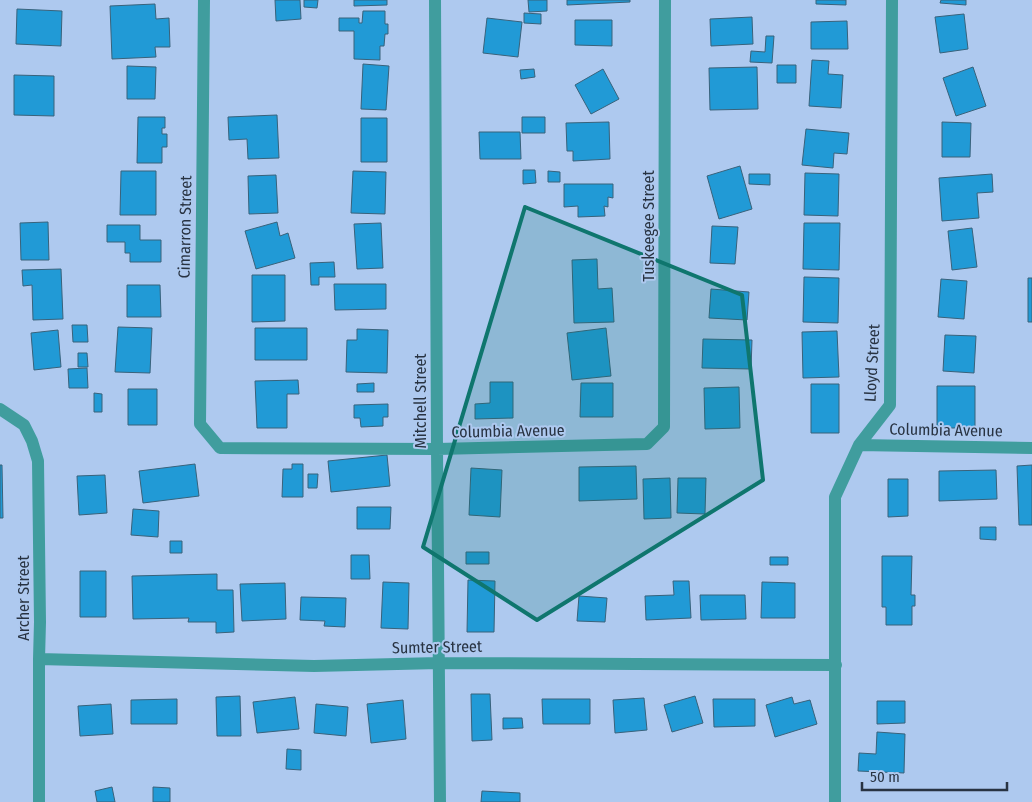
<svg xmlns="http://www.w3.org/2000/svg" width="1032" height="802" viewBox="0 0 1032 802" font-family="'Fira Sans Condensed',sans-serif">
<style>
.building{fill:#219ad6;stroke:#39627b}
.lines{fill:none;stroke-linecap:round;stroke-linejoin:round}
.minor{stroke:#409d9e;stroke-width:12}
.marked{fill:#0f766e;fill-opacity:0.2;stroke:#0f766e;stroke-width:4;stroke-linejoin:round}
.labels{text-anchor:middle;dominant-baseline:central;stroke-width:4;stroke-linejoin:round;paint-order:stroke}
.street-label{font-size:16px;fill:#283342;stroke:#aec9ef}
</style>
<rect width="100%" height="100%" fill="#aec9ef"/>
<path class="building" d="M 275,0 L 300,0 L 301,19 L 276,21 Z
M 304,0 L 318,0 L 317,8 L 304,7 Z
M 354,0 L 387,0 L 387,5 L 354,6 Z
M 528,0 L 547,0 L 547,11 L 529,12 Z
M 567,0 L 630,0 L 630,2 L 567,5 Z
M 816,0 L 846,0 L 846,5 L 816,4 Z
M 941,0 L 966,0 L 966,5 L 940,3 Z
M 155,4 L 156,19 L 169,18 L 170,47 L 155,47 L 156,57 L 112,59 L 110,6 Z
M 17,9 L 62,11 L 61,46 L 16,44 Z
M 363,11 L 385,11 L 385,24 L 388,24 L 388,34 L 385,34 L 384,46 L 380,46 L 380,60 L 354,59 L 354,31 L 339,31 L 339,18 L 359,18 L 359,23 L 362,23 Z
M 524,13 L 541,14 L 541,24 L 524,23 Z
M 964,14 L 968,49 L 940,53 L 935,17 Z
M 752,17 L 753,44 L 711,46 L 710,19 Z
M 487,18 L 522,22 L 518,57 L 483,53 Z
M 575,20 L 612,20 L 612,46 L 575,45 Z
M 847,21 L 848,49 L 811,49 L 811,22 Z
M 766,36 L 774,36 L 772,63 L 750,62 L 751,51 L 765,52 Z
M 812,60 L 829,61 L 828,74 L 843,75 L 841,108 L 809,106 Z
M 363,64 L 389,66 L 386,110 L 361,109 Z
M 777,65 L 796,65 L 796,83 L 777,83 Z
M 127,66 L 156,67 L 155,99 L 127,99 Z
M 757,67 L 758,109 L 710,110 L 709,68 Z
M 973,67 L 986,106 L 956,116 L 943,78 Z
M 534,69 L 535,77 L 521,79 L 520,70 Z
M 603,69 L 619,99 L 591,114 L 575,85 Z
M 14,75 L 54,76 L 54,116 L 14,115 Z
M 277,115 L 279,158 L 248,159 L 247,139 L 229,140 L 228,117 Z
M 138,117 L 165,117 L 165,128 L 162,128 L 162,134 L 167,134 L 167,147 L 162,147 L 162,163 L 137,163 Z
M 522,117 L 545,117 L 545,133 L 522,133 Z
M 361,118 L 387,118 L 387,162 L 361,162 Z
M 609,122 L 610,159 L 573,161 L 573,151 L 567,151 L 566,123 Z
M 942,122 L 971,123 L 970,157 L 942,157 Z
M 806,129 L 849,133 L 847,154 L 834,153 L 833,168 L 802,165 Z
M 479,132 L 520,132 L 521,159 L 480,159 Z
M 740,166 L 752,209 L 719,219 L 707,176 Z
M 523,170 L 535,170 L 536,183 L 523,184 Z
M 121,171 L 156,171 L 156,215 L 120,215 Z
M 353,171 L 386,172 L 385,214 L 351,213 Z
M 548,171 L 560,172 L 560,182 L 548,182 Z
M 805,173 L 839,174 L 838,216 L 804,215 Z
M 749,174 L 770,174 L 770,185 L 749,184 Z
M 992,174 L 993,192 L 977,193 L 979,218 L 942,221 L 939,178 Z
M 276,175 L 278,213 L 249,214 L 248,176 Z
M 564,184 L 613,184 L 613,198 L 608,197 L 608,207 L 604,206 L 605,216 L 578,217 L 578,206 L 564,207 Z
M 48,222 L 49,260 L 21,260 L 20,223 Z
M 277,222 L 280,236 L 288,233 L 295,258 L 256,269 L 245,231 Z
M 381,223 L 383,268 L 357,269 L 354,224 Z
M 804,223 L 840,223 L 839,270 L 803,269 Z
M 107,225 L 140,225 L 140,240 L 161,240 L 161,262 L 130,262 L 130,253 L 125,253 L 125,242 L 107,242 Z
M 712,226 L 738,227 L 735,264 L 710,263 Z
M 972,228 L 977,267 L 952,270 L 948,231 Z
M 597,259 L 598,289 L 612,288 L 614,322 L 574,323 L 572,260 Z
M 334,262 L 335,277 L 319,277 L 319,285 L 311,285 L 310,263 Z
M 61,269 L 63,319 L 33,320 L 32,285 L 23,286 L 22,270 Z
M 252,275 L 285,275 L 285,321 L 252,322 Z
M 804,277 L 839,278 L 838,323 L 803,322 Z
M 1028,278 L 1032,278 L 1032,322 L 1028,322 Z
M 941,279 L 967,281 L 964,319 L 938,317 Z
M 334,284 L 386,284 L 386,309 L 335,310 Z
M 127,285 L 160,285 L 161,317 L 127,317 Z
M 711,289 L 749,292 L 747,320 L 709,318 Z
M 72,325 L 87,325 L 88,342 L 73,342 Z
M 118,327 L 152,328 L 150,373 L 115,372 Z
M 255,328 L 307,328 L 307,360 L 255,360 Z
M 606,328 L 611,376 L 572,380 L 567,333 Z
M 357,329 L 388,330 L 387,373 L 346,372 L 347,340 L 357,340 Z
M 58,330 L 61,367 L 34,370 L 31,333 Z
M 837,331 L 839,377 L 803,378 L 802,332 Z
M 945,335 L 976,336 L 974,373 L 943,371 Z
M 703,339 L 752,340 L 751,369 L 702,368 Z
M 78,353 L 87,353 L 88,367 L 78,367 Z
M 87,368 L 88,388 L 69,388 L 68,369 Z
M 298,380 L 299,394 L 287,394 L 287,428 L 257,428 L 255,381 Z
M 490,382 L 513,382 L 513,418 L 475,419 L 475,404 L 490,403 Z
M 374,383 L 374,392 L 357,392 L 357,384 Z
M 581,383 L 613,383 L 613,417 L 580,417 Z
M 811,384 L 839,384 L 839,433 L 811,433 Z
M 937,386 L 975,386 L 975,428 L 937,428 Z
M 739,387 L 740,428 L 705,429 L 704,388 Z
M 128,389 L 157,389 L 157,425 L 128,425 Z
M 94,393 L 102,394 L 102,412 L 94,412 Z
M 388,404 L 388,417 L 383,417 L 383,426 L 361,427 L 360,418 L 354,418 L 354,405 Z
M 387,455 L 390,486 L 331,492 L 328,461 Z
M 195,464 L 199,496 L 143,503 L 139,471 Z
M 292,464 L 303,464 L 303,497 L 282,497 L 283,469 L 292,469 Z
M 0,465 L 2,465 L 3,518 L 0,518 Z
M 1032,465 L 1032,525 L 1019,525 L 1017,466 Z
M 636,466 L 637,499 L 579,501 L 579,467 Z
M 471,468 L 502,470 L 500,517 L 469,515 Z
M 996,470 L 997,499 L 939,501 L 939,471 Z
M 308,474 L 318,474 L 317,488 L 308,488 Z
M 105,475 L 107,513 L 79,515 L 77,476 Z
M 670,478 L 671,518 L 644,519 L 643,479 Z
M 678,478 L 706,478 L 705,514 L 677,513 Z
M 888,479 L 908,479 L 908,516 L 888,517 Z
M 357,507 L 391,507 L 390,529 L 357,529 Z
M 133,509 L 159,511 L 158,537 L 131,535 Z
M 980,527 L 996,527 L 996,540 L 980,539 Z
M 170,541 L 182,541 L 182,553 L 170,553 Z
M 466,552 L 489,552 L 489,564 L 466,564 Z
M 351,555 L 369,555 L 370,579 L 351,579 Z
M 882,556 L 912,556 L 911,595 L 915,595 L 915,606 L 912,606 L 912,625 L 886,625 L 886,607 L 882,607 Z
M 770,557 L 788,557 L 788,565 L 770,565 Z
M 80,571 L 106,571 L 106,617 L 80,617 Z
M 217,574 L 217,590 L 233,590 L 234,632 L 216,633 L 216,622 L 188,622 L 189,618 L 133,619 L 132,576 Z
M 468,580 L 495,581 L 494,632 L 467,632 Z
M 673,581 L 689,581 L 691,618 L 646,620 L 645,596 L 674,595 Z
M 383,582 L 409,583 L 408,629 L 381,628 Z
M 762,582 L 795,583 L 795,618 L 761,618 Z
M 285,583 L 286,619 L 242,621 L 240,584 Z
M 700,595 L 745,595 L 746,619 L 701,620 Z
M 579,596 L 607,598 L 605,622 L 577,621 Z
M 301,597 L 346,598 L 345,627 L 324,626 L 325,621 L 300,620 Z
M 471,694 L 490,694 L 492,740 L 472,741 Z
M 240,696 L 241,736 L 217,736 L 216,697 Z
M 695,696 L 703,723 L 672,732 L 664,705 Z
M 295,697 L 299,729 L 257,733 L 253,702 Z
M 792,697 L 794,704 L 810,700 L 817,724 L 775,737 L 766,705 Z
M 644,698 L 647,730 L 615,733 L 613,700 Z
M 177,699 L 177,724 L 131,724 L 131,700 Z
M 542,699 L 590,699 L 590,724 L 543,724 Z
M 713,699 L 755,699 L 755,726 L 714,727 Z
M 403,700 L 406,739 L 371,743 L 367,704 Z
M 877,701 L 905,701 L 905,723 L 877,724 Z
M 111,704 L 113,734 L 80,736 L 78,706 Z
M 316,704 L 348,707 L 346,736 L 314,733 Z
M 503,718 L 522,718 L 523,728 L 503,729 Z
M 877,732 L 905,734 L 904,773 L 858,771 L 859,753 L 876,754 Z
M 287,749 L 301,750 L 301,770 L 286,769 Z
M 112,787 L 115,802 L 97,802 L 95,791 Z
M 153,787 L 170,788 L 170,802 L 153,802 Z
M 482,791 L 520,793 L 520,802 L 481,802 Z"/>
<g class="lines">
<path class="minor" d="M 204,0 L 200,424 L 220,448 L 437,449 L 647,444 L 664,427 L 665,0
M 435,0 L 437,449 L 440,802
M 0,409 L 24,425 L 32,441 L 38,461 L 40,622 L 39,659 L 39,802
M 859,445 L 1032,448
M 39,659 L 314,666 L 439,663 L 836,665
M 835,802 L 835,497 L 859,445 L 890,405 L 892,0"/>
</g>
<path class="marked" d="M 525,207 L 742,295 L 763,480 L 537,620 L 423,547 Z"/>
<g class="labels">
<g class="street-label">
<text transform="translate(648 226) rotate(-90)">Tuskeegee Street</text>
<text transform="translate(185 227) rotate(-89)">Cimarron Street</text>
<text transform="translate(872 363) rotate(-87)">Lloyd Street</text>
<text transform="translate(420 401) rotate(-90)">Mitchell Street</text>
<text transform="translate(946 430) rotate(1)">Columbia Avenue</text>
<text transform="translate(508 431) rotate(-1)">Columbia Avenue</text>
<text transform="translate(23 598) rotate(-90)">Archer Street</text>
<text transform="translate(437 647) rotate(-1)">Sumter Street</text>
</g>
</g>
<path d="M862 782v8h145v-8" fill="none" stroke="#283342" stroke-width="2.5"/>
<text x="870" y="782" font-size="15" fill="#283342" stroke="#aec9ef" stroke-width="4" paint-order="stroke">50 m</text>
</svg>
